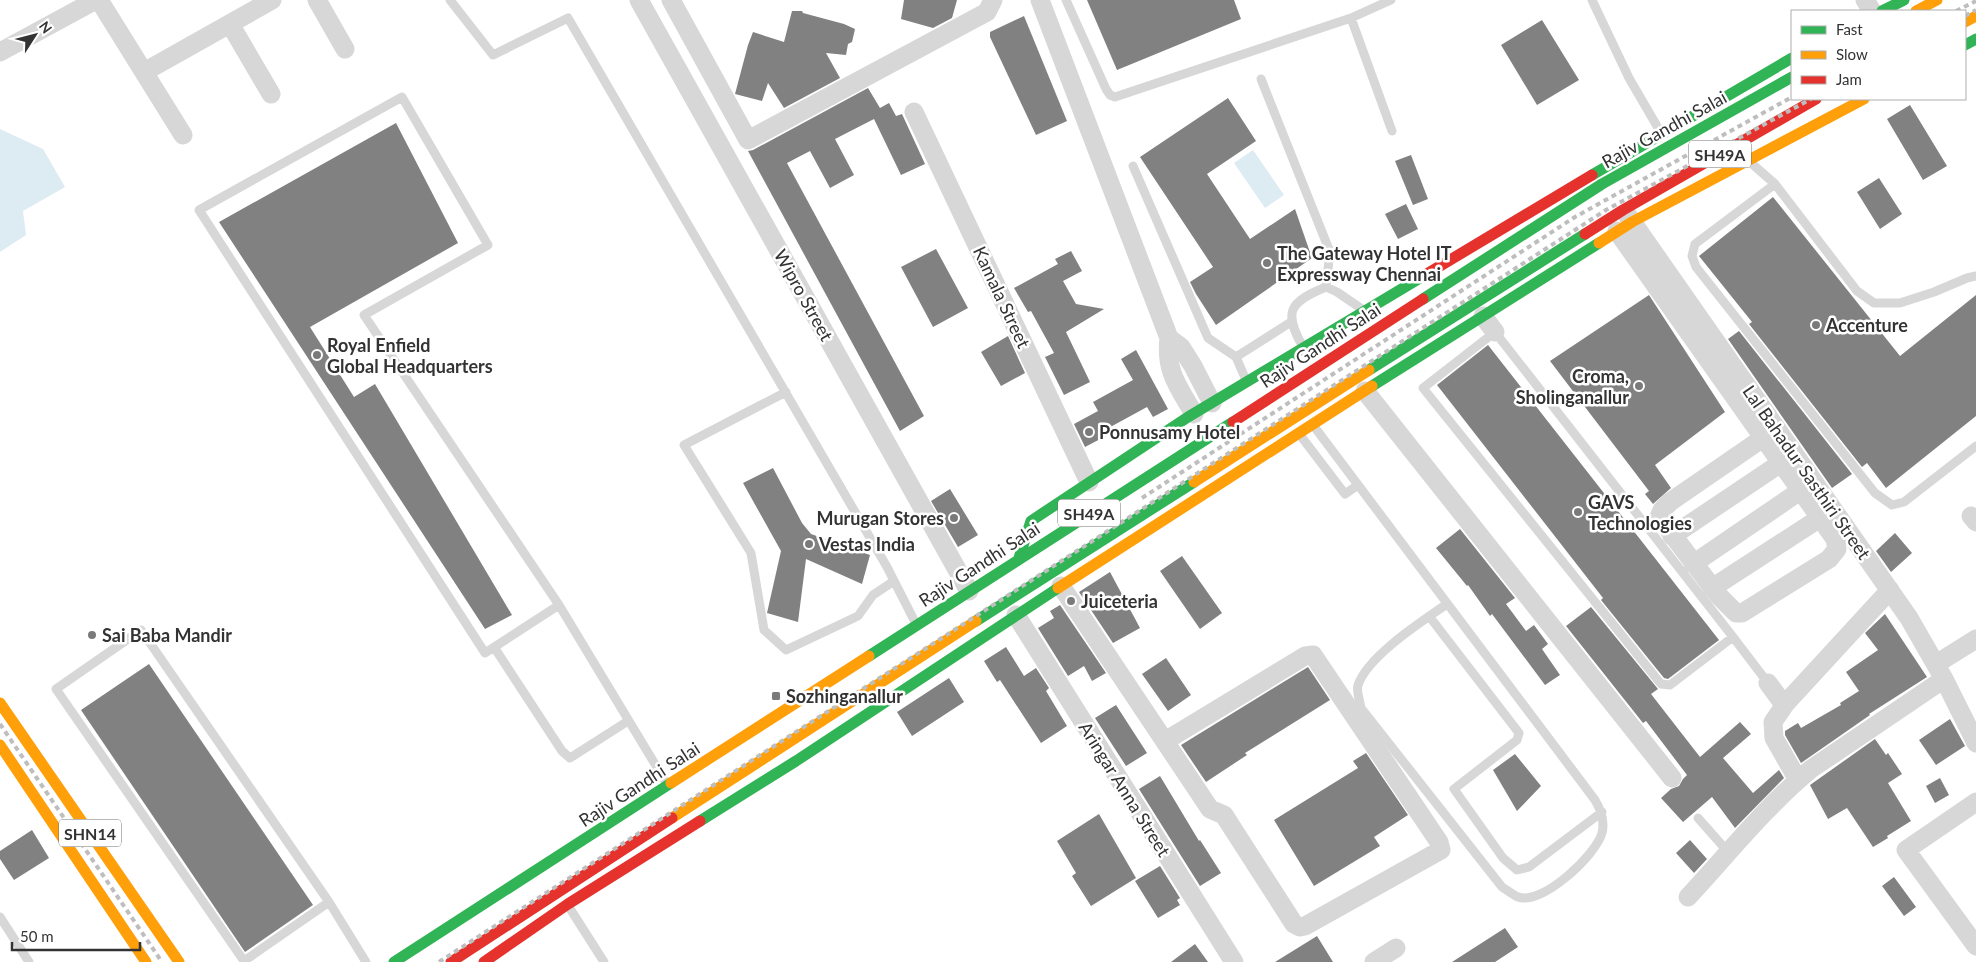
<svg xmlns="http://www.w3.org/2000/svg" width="1976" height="962" viewBox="0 0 1976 962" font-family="Lato,sans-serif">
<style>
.water{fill:#ddebf3}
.building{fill:#818181}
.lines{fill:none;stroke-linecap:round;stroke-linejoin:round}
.lane{stroke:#d7d7d7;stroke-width:9}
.street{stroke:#d7d7d7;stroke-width:19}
.fast{stroke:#30b455;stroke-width:11}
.slow{stroke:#ff9f0a;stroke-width:11}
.jam{stroke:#e5322d;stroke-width:11}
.rail{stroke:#bebebe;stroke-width:4;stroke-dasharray:5 4;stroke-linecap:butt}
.poi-dot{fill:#7a7a7a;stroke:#fff;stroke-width:2}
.labels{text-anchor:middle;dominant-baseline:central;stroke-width:5;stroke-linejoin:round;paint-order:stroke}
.shield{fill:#fff;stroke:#707070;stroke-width:1}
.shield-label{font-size:16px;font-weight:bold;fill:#333}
.street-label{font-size:18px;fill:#333;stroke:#fff}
.poi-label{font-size:18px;font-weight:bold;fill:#333;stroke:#fff;text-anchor:start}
</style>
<rect width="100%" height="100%" fill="#fff"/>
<path class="water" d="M 0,129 L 43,149 L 65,187 L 23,211 L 26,235 L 0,252 Z
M 1253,150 L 1284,195 L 1265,208 L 1234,163 Z"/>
<path class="building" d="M 904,0 L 957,0 L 952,18 L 933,28 L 901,19 Z
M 1087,0 L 1234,0 L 1241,19 L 1117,70 Z
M 792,11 L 802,11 L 803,13 L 844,24 L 855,29 L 852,42 L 848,44 L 846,55 L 826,53 L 840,78 L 784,108 L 768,83 L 762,101 L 735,94 L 748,45 L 753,32 L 784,42 Z
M 1024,16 L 1067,121 L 1036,135 L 990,37 L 990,32 Z
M 1542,20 L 1579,80 L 1537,105 L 1501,45 Z
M 868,88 L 880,108 L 889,103 L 896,116 L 902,114 L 925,164 L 901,175 L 874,119 L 835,139 L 854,175 L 830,188 L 810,151 L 787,163 L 924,416 L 900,431 L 748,151 L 753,150 Z
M 1228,98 L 1256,141 L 1207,174 L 1250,239 L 1295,209 L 1312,258 L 1216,325 L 1196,294 L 1190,282 L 1213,267 L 1140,157 Z
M 1910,105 L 1947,166 L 1923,180 L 1887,119 Z
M 396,123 L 458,243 L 310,327 L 354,397 L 375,384 L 512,615 L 485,629 L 219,222 Z
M 1411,155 L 1428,199 L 1413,205 L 1395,161 Z
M 1879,178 L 1902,214 L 1880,229 L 1857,192 Z
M 1773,197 L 1900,356 L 1976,295 L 1976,416 L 1886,488 L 1867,463 L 1862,467 L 1749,324 L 1752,322 L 1699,256 Z
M 1406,204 L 1418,229 L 1398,239 L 1385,214 Z
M 936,249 L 968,308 L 933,327 L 901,267 Z
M 1071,251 L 1082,271 L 1063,281 L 1076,304 L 1104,309 L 1066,332 L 1090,382 L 1064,395 L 1045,357 L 1054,353 L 1031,311 L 1028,312 L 1014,288 L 1058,264 L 1055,259 Z
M 1649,295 L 1725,412 L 1655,465 L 1671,488 L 1653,504 L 1645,494 L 1649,491 L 1550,361 Z
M 1739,331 L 1852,474 L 1832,488 L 1728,339 Z
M 1008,336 L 1025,373 L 1001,386 L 981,352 Z
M 1488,345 L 1719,640 L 1668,679 L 1664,678 L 1601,600 L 1603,598 L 1437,385 Z
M 1136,350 L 1168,409 L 1153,417 L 1147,407 L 1103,431 L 1106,436 L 1085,447 L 1074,424 L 1098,411 L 1093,402 L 1133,380 L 1121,359 Z
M 773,468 L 802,523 L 811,534 L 870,555 L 862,584 L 806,559 L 798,622 L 767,613 L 781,551 L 743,483 Z
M 950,489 L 978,535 L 958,547 L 931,501 Z
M 1460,529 L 1515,598 L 1506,604 L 1526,631 L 1534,625 L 1548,644 L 1542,649 L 1560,675 L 1545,685 L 1492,614 L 1490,616 L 1468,585 L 1467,586 L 1436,548 Z
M 1895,533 L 1912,553 L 1891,572 L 1876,551 Z
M 1182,556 L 1222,613 L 1200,629 L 1160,571 Z
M 1110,572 L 1140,628 L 1113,643 L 1079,592 Z
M 1060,605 L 1106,673 L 1092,681 L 1084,666 L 1068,676 L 1038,628 L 1054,618 L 1050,611 Z
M 1591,607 L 1658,689 L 1651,694 L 1700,757 L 1740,722 L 1751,734 L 1723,758 L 1753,793 L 1779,770 L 1784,778 L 1735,828 L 1712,797 L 1683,822 L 1661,798 L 1671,789 L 1679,786 L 1683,779 L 1687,775 L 1646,721 L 1643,723 L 1566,626 Z
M 1885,614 L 1927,677 L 1869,714 L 1870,715 L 1801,763 L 1785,735 L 1785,731 L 1798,723 L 1801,728 L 1841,705 L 1840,703 L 1859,691 L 1846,672 L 1878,650 L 1865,633 Z
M 1006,647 L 1024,676 L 1036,668 L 1049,688 L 1046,691 L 1067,726 L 1041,743 L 1000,680 L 997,682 L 984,661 Z
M 1166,658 L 1191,695 L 1168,711 L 1142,674 Z
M 149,664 L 313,905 L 245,952 L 81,710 Z
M 1308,667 L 1330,700 L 1245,753 L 1247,755 L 1206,782 L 1181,745 Z
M 949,678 L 964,702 L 912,736 L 897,712 Z
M 1116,705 L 1147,753 L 1126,766 L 1095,718 Z
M 1950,719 L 1965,746 L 1936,765 L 1919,740 Z
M 1875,739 L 1886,755 L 1888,753 L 1902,774 L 1888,783 L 1911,821 L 1887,836 L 1888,838 L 1873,847 L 1847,808 L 1828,819 L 1810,785 Z
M 1366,753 L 1408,815 L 1374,837 L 1380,846 L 1314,886 L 1274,820 L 1358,768 L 1353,761 Z
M 1515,754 L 1541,786 L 1517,811 L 1493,770 Z
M 1160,776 L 1199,841 L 1200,840 L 1221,873 L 1200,886 L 1139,789 Z
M 1940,778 L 1949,795 L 1935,803 L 1926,786 Z
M 1099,814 L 1136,878 L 1091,906 L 1072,876 L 1076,873 L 1057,841 Z
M 32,830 L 49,858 L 14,880 L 0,859 L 0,851 Z
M 1690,840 L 1707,859 L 1694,873 L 1676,853 Z
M 1160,866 L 1180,898 L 1177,900 L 1180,905 L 1158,918 L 1135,881 Z
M 1894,877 L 1916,907 L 1904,916 L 1882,886 Z
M 1505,928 L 1518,947 L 1495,962 L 1452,962 Z
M 1317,936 L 1333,962 L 1275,962 Z
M 1195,944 L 1208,962 L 1171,962 Z"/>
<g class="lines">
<path class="lane" d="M 450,0 L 493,55 L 568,18 L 887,567 L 915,622
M 1066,0 L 1106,89 L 1110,95 L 1115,97 L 1351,18 L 1391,0
M 1592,0 L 1629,78 L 1661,133
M 1351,18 L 1392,131
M 1261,79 L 1330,252 L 1326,287
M 1750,162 L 1775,184 L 1857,291 L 1874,303 L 1900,303 L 1934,292 L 1967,278 L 1976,276
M 1133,166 L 1208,338 L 1236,357 L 1246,380
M 1775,184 L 1695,244 L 1692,256 L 1696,267 L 1875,493 L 1892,505 L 1904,502 L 1976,446
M 1303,347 C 1283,312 1289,302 1326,287 L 1337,292 L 1362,309
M 1236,357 L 1291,322
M 786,392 L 684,445 L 751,553 L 764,630 L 786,650 L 858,616 L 873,595 L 894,581
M 1313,425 L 1595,800 C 1601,810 1605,821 1602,833 C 1596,855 1542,906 1518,897 C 1513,895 1507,890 1502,887 L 1361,708 C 1360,701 1356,691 1358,685 C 1368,656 1421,622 1447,604
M 1300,435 L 1345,494 L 1358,485
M 559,605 L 485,653 L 199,210 L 402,97 L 488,245 L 364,315 L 559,605 L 667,784
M 1429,616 L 1519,733 L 1517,740 L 1454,789 L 1503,858 L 1517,870 L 1529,867 L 1602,812
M 1733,637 L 1670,685 L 1661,684 L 1423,388 L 1495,332 L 1733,637 L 1768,683
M 494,647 L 562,751 L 570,758 L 628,721
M 1698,818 L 1729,853
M 329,902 L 244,961 L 56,689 L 141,630 L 329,902 L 366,962
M 569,907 L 604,962
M 0,917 L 29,962"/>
<path class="street" d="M 99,0 L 183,135
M 317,0 L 345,49
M 639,0 L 969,591
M 671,0 L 748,140 L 987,12 L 993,0
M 1040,0 L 1169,338 C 1165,371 1178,386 1194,414
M 1865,0 L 1872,11
M 230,24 L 271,94
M 0,52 L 96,0
M 144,72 L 272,0
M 914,112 L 1089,482
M 1626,213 L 1909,618 L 1944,679 L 1976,743
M 1617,231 L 1835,539 L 1837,549 L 1829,559 L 1742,613 L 1736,613 L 1718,595 L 1659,517 L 1662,510 L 1670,502 L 1763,438
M 1483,316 L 1495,332
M 1169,338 L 1181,347 L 1193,366 L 1212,403
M 1365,391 L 1672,778
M 1971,516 L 1976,522
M 1672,536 L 1781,463
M 1693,564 L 1800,491
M 1061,586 L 1210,809 L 1224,815 L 1294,924 L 1300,927 L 1305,926 L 1441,850 L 1439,842 L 1313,655 L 1305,656 L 1165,741
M 1712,588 L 1820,518
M 1016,615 L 1234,962
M 1936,664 L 1976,639
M 1768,683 L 1784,705
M 1798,780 L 1774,738 L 1773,722 L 1786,703 L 1890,590
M 1976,802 L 1906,850 L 1976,946
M 1688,897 C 1728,854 1765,807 1811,769 L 1944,679
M 1374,962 L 1396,948"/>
<path class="fast" d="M 1882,11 L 1904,0
M 1965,45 L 1976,39
M 1592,175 L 1792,58
M 1423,299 L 1602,184 L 1792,77
M 1369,370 L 1585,234
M 1372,386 L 1599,243
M 1019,558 L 1031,521 L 1188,417 L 1425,275
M 976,621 L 1194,482
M 869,656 L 1233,422
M 700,821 L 796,761 L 1058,588
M 394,962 L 671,783"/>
<path class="slow" d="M 1916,11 L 1937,0
M 1965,22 L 1976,16
M 1599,243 L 1632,222 L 1864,99
M 1194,482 L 1369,370
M 1058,588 L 1372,386
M 0,703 L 179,962
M 0,745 L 146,962
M 671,783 L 869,656
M 672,818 L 976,621"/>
<path class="jam" d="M 1585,234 L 1623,210 L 1816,99
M 1425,275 L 1592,175
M 1233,422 L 1423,299
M 451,962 L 672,818
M 484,962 L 568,904 L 700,821"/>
<path class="rail" d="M 1956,11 L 1976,1
M 1965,16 L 1976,10
M 1142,498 L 1575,217 L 1792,97
M 0,724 L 162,962
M 439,962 L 1606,210 L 1811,99"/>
</g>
<g class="poi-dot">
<circle cx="1267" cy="263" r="5"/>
<circle cx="1816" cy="325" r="5"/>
<circle cx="317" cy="355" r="5"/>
<circle cx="1639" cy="386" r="5"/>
<circle cx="1089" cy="432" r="5"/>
<circle cx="1578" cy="512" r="5"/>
<circle cx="954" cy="518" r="5"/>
<circle cx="809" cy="544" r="5"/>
<circle cx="1071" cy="601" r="5"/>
<circle cx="92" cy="635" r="5"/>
<rect x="771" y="691" width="10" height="10" rx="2.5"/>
</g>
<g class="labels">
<g class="shield">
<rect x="1689" y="140.5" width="62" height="27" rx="4"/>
<rect x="1058" y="499.5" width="62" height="27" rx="4"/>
<rect x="59" y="819.5" width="62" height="27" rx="4"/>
</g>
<g class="shield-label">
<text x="1720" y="154">SH49A</text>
<text x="1089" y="513">SH49A</text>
<text x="90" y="833">SHN14</text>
</g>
<g class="street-label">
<text transform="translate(1664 129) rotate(-29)">Rajiv Gandhi Salai</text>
<text transform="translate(804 295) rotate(61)">Wipro Street</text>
<text transform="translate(1002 297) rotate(65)">Kamala Street</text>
<text transform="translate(1320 345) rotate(-33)">Rajiv Gandhi Salai</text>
<text transform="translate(1807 472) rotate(55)">Lal Bahadur Sasthiri Street</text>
<text transform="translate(979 564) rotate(-33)">Rajiv Gandhi Salai</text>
<text transform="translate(639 784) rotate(-33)">Rajiv Gandhi Salai</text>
<text transform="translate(1125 789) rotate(58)">Aringar Anna Street</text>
</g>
<g class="poi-label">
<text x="1277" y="253">The Gateway Hotel IT<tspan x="1277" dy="21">Expressway Chennai</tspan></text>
<text x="1826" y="325">Accenture</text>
<text x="327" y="345">Royal Enfield<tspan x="327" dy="21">Global Headquarters</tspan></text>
<text x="1629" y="376" text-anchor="end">Croma,<tspan x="1629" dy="21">Sholinganallur</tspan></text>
<text x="1099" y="432">Ponnusamy Hotel</text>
<text x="1588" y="502">GAVS<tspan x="1588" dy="21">Technologies</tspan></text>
<text x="944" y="518" text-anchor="end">Murugan Stores</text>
<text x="819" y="544">Vestas India</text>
<text x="1081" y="601">Juiceteria</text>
<text x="102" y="635">Sai Baba Mandir</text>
<text x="786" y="696">Sozhinganallur</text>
</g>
</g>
<rect x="1791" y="10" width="175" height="90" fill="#ffffff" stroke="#adadad"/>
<rect x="1801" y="26" width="25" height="8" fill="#30b455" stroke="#adadad"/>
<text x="1836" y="35" font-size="15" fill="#333333">Fast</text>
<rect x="1801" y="51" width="25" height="8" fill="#ff9f0a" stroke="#adadad"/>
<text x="1836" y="60" font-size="15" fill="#333333">Slow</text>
<rect x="1801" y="76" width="25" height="8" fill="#e5322d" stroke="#adadad"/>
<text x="1836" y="85" font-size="15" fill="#333333">Jam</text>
<g transform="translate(35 35) rotate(54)" stroke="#ffffff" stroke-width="4" paint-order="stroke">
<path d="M0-4L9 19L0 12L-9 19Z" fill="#333333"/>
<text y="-8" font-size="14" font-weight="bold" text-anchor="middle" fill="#333333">N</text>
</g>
<path d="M12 942v8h128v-8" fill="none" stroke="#333333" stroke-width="2.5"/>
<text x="20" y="942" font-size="15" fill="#333333" stroke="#ffffff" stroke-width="4" paint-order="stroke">50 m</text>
</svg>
